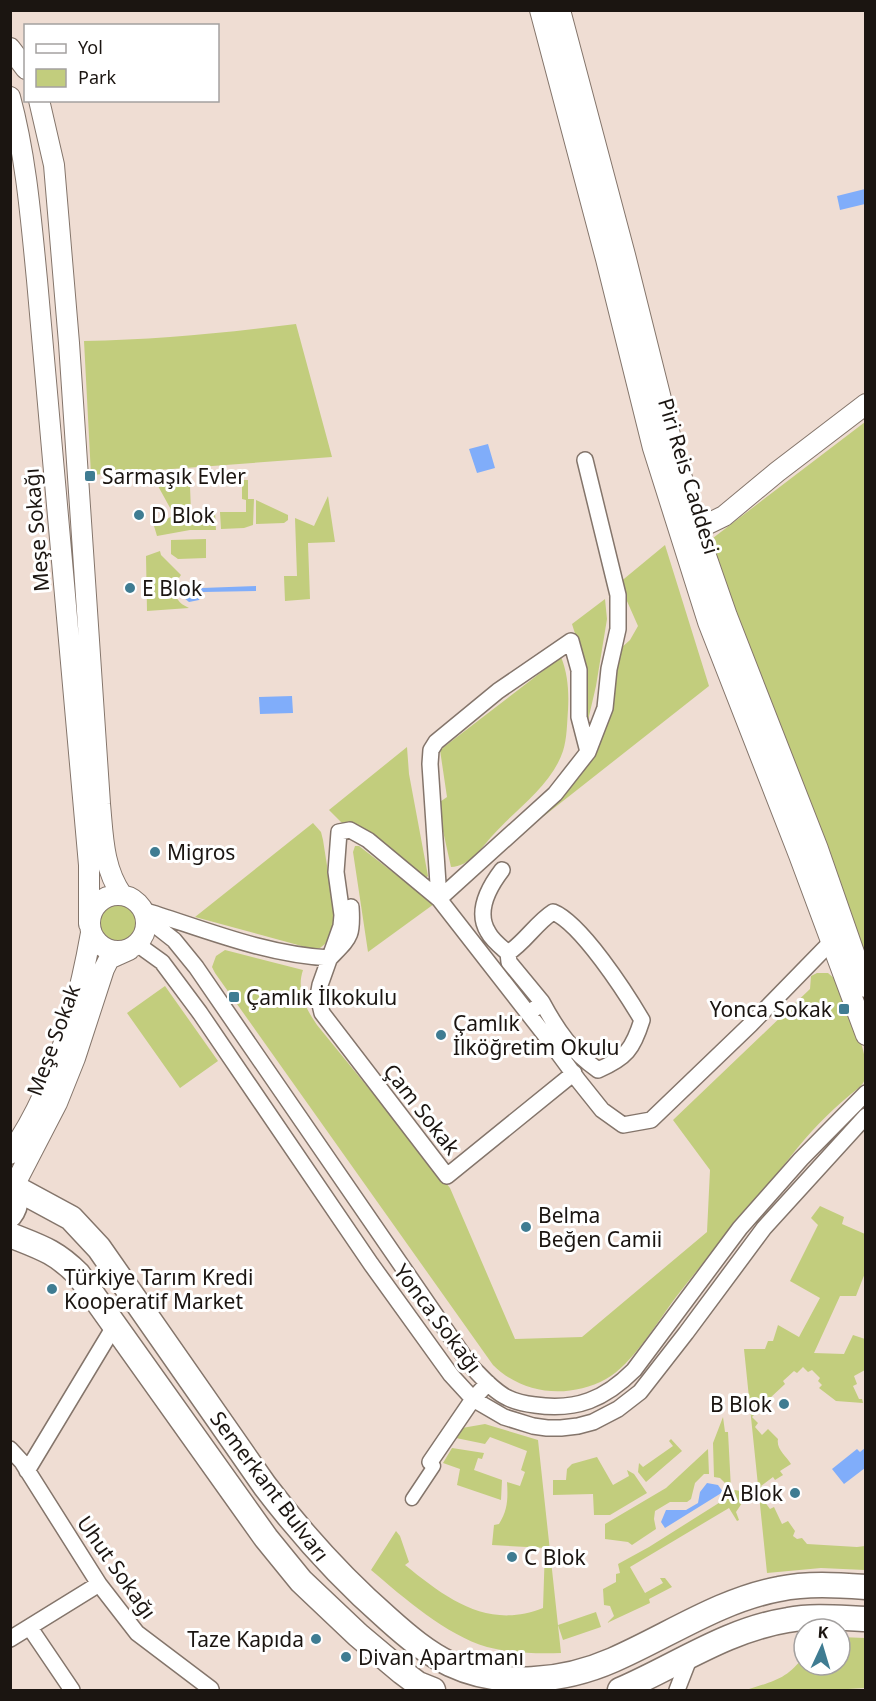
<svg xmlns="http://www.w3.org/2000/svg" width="876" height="1701" viewBox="0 0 876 1701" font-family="'Noto Sans',sans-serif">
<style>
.green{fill:#c2cd7d}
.water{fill:#80adfa}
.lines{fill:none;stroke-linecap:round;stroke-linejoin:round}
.pedestrian-casing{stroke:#84756b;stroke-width:15}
.minor-casing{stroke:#84756b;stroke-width:18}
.tertiary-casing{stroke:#84756b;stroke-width:22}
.primary-casing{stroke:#84756b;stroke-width:27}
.pedestrian{stroke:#fff;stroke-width:12}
.minor{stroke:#fff;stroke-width:15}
.tertiary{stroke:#fff;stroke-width:20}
.primary{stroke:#fff;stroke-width:24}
.poi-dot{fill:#3f7c92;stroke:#fff;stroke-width:2}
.labels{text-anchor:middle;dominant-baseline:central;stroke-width:6;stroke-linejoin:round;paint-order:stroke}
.poi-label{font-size:21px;fill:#1b1511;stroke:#fff;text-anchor:start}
.street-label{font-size:21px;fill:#1b1511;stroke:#fff}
</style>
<rect width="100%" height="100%" fill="#efddd3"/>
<path class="green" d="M 296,324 L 332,457 L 91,475 L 84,341 C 155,340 225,333 296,324 Z
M 865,422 L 865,953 L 778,719 L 716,562 L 713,538 Z
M 242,480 L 248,480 L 248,499 L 254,499 L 253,525 L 244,528 L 221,529 L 220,512 L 246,512 L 246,500 L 242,499 Z
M 158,486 L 190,486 L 191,512 L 215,512 L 216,530 L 190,530 L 157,536 L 154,526 L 174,515 Z
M 328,496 L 335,542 L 308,543 L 310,599 L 285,601 L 284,576 L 297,576 L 295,518 L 314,526 Z
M 256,500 L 288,515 L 288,520 L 284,523 L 256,524 Z
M 206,539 L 206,558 L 178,559 L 171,554 L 171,540 Z
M 665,545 L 709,686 L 544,816 L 534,817 L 585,766 L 600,743 L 617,671 L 620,649 L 630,640 L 638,626 L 619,583 Z
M 160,551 L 161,555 L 181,575 L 174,585 C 175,598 178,603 189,608 L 147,611 L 146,556 Z
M 605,599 L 607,619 L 596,686 L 586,729 L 587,682 L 582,656 L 572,624 Z
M 561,657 C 568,674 569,692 568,710 C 567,723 567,739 563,751 C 552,785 516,809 493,835 C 482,847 469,867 451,867 L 437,804 L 447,797 L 440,750 Z
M 407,747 L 409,774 L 428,876 L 425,879 L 348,823 L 342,823 L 329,810 Z
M 313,823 L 321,832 L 323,840 L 336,923 L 325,944 L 320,948 L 309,948 L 195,917 Z
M 355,846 L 359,846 L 434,904 L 368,952 L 353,852 Z
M99 922a19 19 0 1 1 38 0a19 19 0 1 1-38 0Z
M 225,950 L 303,970 C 296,990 306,1009 317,1025 L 450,1188 L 515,1339 L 582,1337 L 707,1232 L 710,1170 L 673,1120 L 810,989 L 811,976 L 817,973 L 828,973 L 835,979 C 845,1004 871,1052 865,1078 C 864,1085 856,1090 851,1094 C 828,1113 809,1133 791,1156 C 754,1204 713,1249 676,1297 C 658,1321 632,1365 606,1379 C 569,1399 523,1395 493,1365 L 215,973 L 212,967 L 216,956 Z
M 165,986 L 218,1061 L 180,1088 L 127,1013 Z
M 820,1206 L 844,1217 L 842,1224 L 865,1234 L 865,1273 L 856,1296 L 840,1296 L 814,1353 L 844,1354 L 853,1335 L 865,1339 L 865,1370 L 854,1376 L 857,1384 L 853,1386 L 859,1399 L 862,1399 L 863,1403 L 836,1401 L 819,1388 L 822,1385 L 818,1381 L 820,1378 L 812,1370 L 808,1372 L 803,1367 L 797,1373 L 794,1371 L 783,1381 L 785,1384 L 769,1399 L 767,1398 L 756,1408 L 758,1411 L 752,1417 L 758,1423 L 755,1427 L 762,1435 L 768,1429 L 778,1439 C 776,1449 786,1456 791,1464 L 780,1471 L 783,1475 L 775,1480 L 773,1477 L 761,1486 L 769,1498 L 764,1501 L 770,1509 L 774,1507 L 782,1524 L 788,1521 L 795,1531 L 793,1536 L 797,1539 L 802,1538 L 807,1544 L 857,1547 L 865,1546 L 865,1544 L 865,1570 L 821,1568 L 767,1573 L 744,1349 L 765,1349 L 768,1341 L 773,1341 L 778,1325 L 799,1337 L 820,1298 L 790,1281 L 818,1225 L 811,1218 Z
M 723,1417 L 725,1432 L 728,1432 L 731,1489 L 720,1478 L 714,1477 L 713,1443 Z
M 485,1424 L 538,1440 L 561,1653 C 537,1654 511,1653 487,1647 C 446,1635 404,1598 371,1570 L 396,1531 L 400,1536 L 409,1562 L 405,1565 C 447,1599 488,1630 543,1608 L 545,1548 L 492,1545 L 494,1525 L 499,1524 C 508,1510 508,1498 507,1482 L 520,1486 L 525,1472 L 521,1470 L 527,1451 L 490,1437 L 485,1444 L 456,1438 L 462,1428 Z
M 671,1439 L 682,1451 L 646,1482 L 638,1472 L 639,1463 L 643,1467 L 673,1446 L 669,1441 Z
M 452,1448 L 484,1453 L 482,1459 L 478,1458 L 474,1470 L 502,1480 L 501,1500 L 457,1485 L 460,1469 L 443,1463 Z
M 708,1449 L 709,1474 L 704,1474 L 695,1483 L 691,1499 L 687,1502 L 670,1502 L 655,1511 L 654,1519 L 656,1529 L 632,1545 L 628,1542 L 605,1539 L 605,1524 L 666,1488 Z
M 597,1457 L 613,1485 L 629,1476 L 627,1470 L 634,1474 L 647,1493 L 610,1515 L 594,1515 L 593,1494 L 553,1495 L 553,1480 L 566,1480 L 567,1469 L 572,1464 Z
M 735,1490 L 745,1492 L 746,1497 L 736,1512 L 739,1520 L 737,1521 L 729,1508 L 630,1567 L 645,1593 L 663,1583 L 660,1578 L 665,1578 L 672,1587 L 649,1599 L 650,1603 L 607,1623 L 614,1616 L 610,1606 L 604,1605 L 603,1589 L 616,1582 L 616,1574 L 620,1573 L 618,1564 L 649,1547 L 722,1501 Z
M 596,1612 L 601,1627 L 563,1640 L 558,1625 Z
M 840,1637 L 865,1638 L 865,1688 L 831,1690 L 751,1690 L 749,1689 C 775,1681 788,1678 804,1656 L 804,1665 L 840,1665 Z"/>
<path class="water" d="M 865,189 L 865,204 L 840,210 L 837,196 Z
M 488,444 L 495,468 L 477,473 L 469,449 Z
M 190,583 L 195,583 L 202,588 L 256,586 L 256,591 L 203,592 L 199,600 L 189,602 L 184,598 C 182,591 184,586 190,583 Z
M 292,696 L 293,713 L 260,714 L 259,697 Z
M 865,1448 L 865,1468 L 844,1484 L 832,1469 L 857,1449 L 860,1452 Z
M 707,1483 L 718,1485 L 723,1492 L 665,1528 L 661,1522 L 666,1510 L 686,1510 L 698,1503 L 700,1492 Z"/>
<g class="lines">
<defs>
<path id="pedestrian" d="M 412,1499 L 434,1466"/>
<path id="minor" d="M 502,870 C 489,887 475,911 488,932 C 492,940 501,947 508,953
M 439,899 L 555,794 L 588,752 L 605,708 L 609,669 L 618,629 L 618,595 L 585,460
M 439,899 L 430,764 L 431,750 L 436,742 L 498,691 L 571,641 L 579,670 L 579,717 L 588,752
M 143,910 C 204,929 266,955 330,958 C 350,937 353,937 351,907
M 146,918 L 174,940 L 196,967 L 470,1365 C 481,1376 493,1391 508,1398 C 516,1402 526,1404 535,1405 C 577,1411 605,1399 634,1370 L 740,1228 L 801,1159 L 866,1093
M 137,944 L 162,962 L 200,1013 L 371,1264 L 451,1375 L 473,1399 L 504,1417 L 533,1426 L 547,1428 L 561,1428 L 578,1426 L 593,1422 L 618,1409 L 640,1392 L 686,1333 L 764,1228 L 866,1116
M 529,1014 L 542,1002 C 557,1030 572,1052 598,1070 C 626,1058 633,1049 642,1020 C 626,993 581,923 553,912 C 536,923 525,942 508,953 L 509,962 L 542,1002
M 574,1073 L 447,1176 L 322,1013 L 318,996 L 320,985 L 341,926 L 342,915 L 336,872 L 339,832 L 350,830 L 368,840 L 439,899 L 545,1035 L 578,1080 L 602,1110 L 623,1125 L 651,1120 L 751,1024 L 830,943
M 10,1449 L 22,1462 L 99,1584 L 137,1633 L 211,1689
M 430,1462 L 473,1399 L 488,1383
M 27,1471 L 115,1325
M 30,1628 L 72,1690
M 10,1639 L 99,1584
M 677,1690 L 691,1654"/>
<path id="tertiary" d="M 540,10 L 606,259 L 653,448 L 708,622 L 799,855 L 866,1035
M 560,10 L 625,255 L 672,443 L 697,530 L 727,616 L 818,849 L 866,987
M 10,48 L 26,69
M 10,97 C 26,156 31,219 37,280 L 89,865 L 89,924
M 39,100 L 54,165 L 69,343 L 100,804 C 103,836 103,868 122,895
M 687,534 L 724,516 L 777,472 L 866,404
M90 923a28 28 0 1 1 56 0a28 28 0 1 1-56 0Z
M 10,1154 C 54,1091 78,1007 91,933
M 14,1186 L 57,1103 L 75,1058 L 104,969 L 109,959 L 129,950"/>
<path id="primary" d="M 10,1185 L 71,1218 L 99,1248 L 265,1486 C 303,1536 341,1578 388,1619 C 407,1636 427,1653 450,1664 C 501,1688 563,1682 613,1660 C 668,1636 720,1600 779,1589 C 807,1583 837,1585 866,1587
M 10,1215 C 17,1206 17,1197 14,1186
M 10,1235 C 40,1247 55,1251 78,1274 L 266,1538 L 301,1581 L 358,1635 L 402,1672 L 418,1684 L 433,1690
M 620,1690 C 676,1666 726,1630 788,1620 C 813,1615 840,1618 866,1619"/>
</defs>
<use href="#pedestrian" class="pedestrian-casing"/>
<use href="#minor" class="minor-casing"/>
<use href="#tertiary" class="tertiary-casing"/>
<use href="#primary" class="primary-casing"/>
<use href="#pedestrian" class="pedestrian"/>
<use href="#minor" class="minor"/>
<use href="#tertiary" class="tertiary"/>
<use href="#primary" class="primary"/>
</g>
<g class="poi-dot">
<rect x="84" y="470" width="12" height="12" rx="3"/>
<circle cx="139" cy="515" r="6"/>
<circle cx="130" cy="588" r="6"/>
<circle cx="155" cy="852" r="6"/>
<rect x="228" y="991" width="12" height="12" rx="3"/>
<rect x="838" y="1003" width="12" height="12" rx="3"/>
<circle cx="441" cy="1035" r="6"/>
<circle cx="526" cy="1227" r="6"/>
<circle cx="52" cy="1289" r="6"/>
<circle cx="784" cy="1404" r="6"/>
<circle cx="795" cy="1493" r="6"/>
<circle cx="512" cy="1557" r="6"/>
<circle cx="316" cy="1639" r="6"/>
<circle cx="346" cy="1657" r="6"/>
</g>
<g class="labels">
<g class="poi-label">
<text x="102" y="476">Sarmaşık Evler</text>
<text x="151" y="515">D Blok</text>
<text x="142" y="588">E Blok</text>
<text x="167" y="852">Migros</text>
<text x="246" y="997">Çamlık İlkokulu</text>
<text x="832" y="1009" text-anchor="end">Yonca Sokak</text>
<text x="453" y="1023">Çamlık<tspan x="453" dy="24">İlköğretim Okulu</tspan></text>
<text x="538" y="1215">Belma<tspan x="538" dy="24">Beğen Camii</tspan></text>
<text x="64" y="1277">Türkiye Tarım Kredi<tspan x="64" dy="24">Kooperatif Market</tspan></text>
<text x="772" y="1404" text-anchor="end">B Blok</text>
<text x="783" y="1493" text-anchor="end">A Blok</text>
<text x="524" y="1557">C Blok</text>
<text x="304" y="1639" text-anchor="end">Taze Kapıda</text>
<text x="358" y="1657">Divan Apartmanı</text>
</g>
<g class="street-label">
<text transform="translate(689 476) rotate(73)">Piri Reis Caddesi</text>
<text transform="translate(36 530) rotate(-95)">Meşe Sokağı</text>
<text transform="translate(53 1040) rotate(-70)">Meşe Sokak</text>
<text transform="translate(422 1109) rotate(52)">Çam Sokak</text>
<text transform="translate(438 1318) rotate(53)">Yonca Sokağı</text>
<text transform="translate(270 1486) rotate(53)">Semerkant Bulvarı</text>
<text transform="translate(117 1567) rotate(55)">Uhut Sokağı</text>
</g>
</g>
<rect width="876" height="1701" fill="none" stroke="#1b1511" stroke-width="24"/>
<rect x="24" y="24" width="195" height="78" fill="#ffffff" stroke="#a4a1a0" stroke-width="1.5"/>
<rect x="36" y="44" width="30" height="9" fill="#ffffff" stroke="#a4a1a0" stroke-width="1.5"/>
<text x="78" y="54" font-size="18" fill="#1b1511">Yol</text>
<rect x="36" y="69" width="30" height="18" fill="#c2cd7d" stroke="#a4a1a0" stroke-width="1.5"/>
<text x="78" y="84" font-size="18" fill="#1b1511">Park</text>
<g transform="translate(822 1647) rotate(4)"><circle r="28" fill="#ffffff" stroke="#a4a1a0" stroke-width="1.5"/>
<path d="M0-4.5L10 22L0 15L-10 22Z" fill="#3f7c92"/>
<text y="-9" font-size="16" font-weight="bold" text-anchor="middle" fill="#1b1511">K</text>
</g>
</svg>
